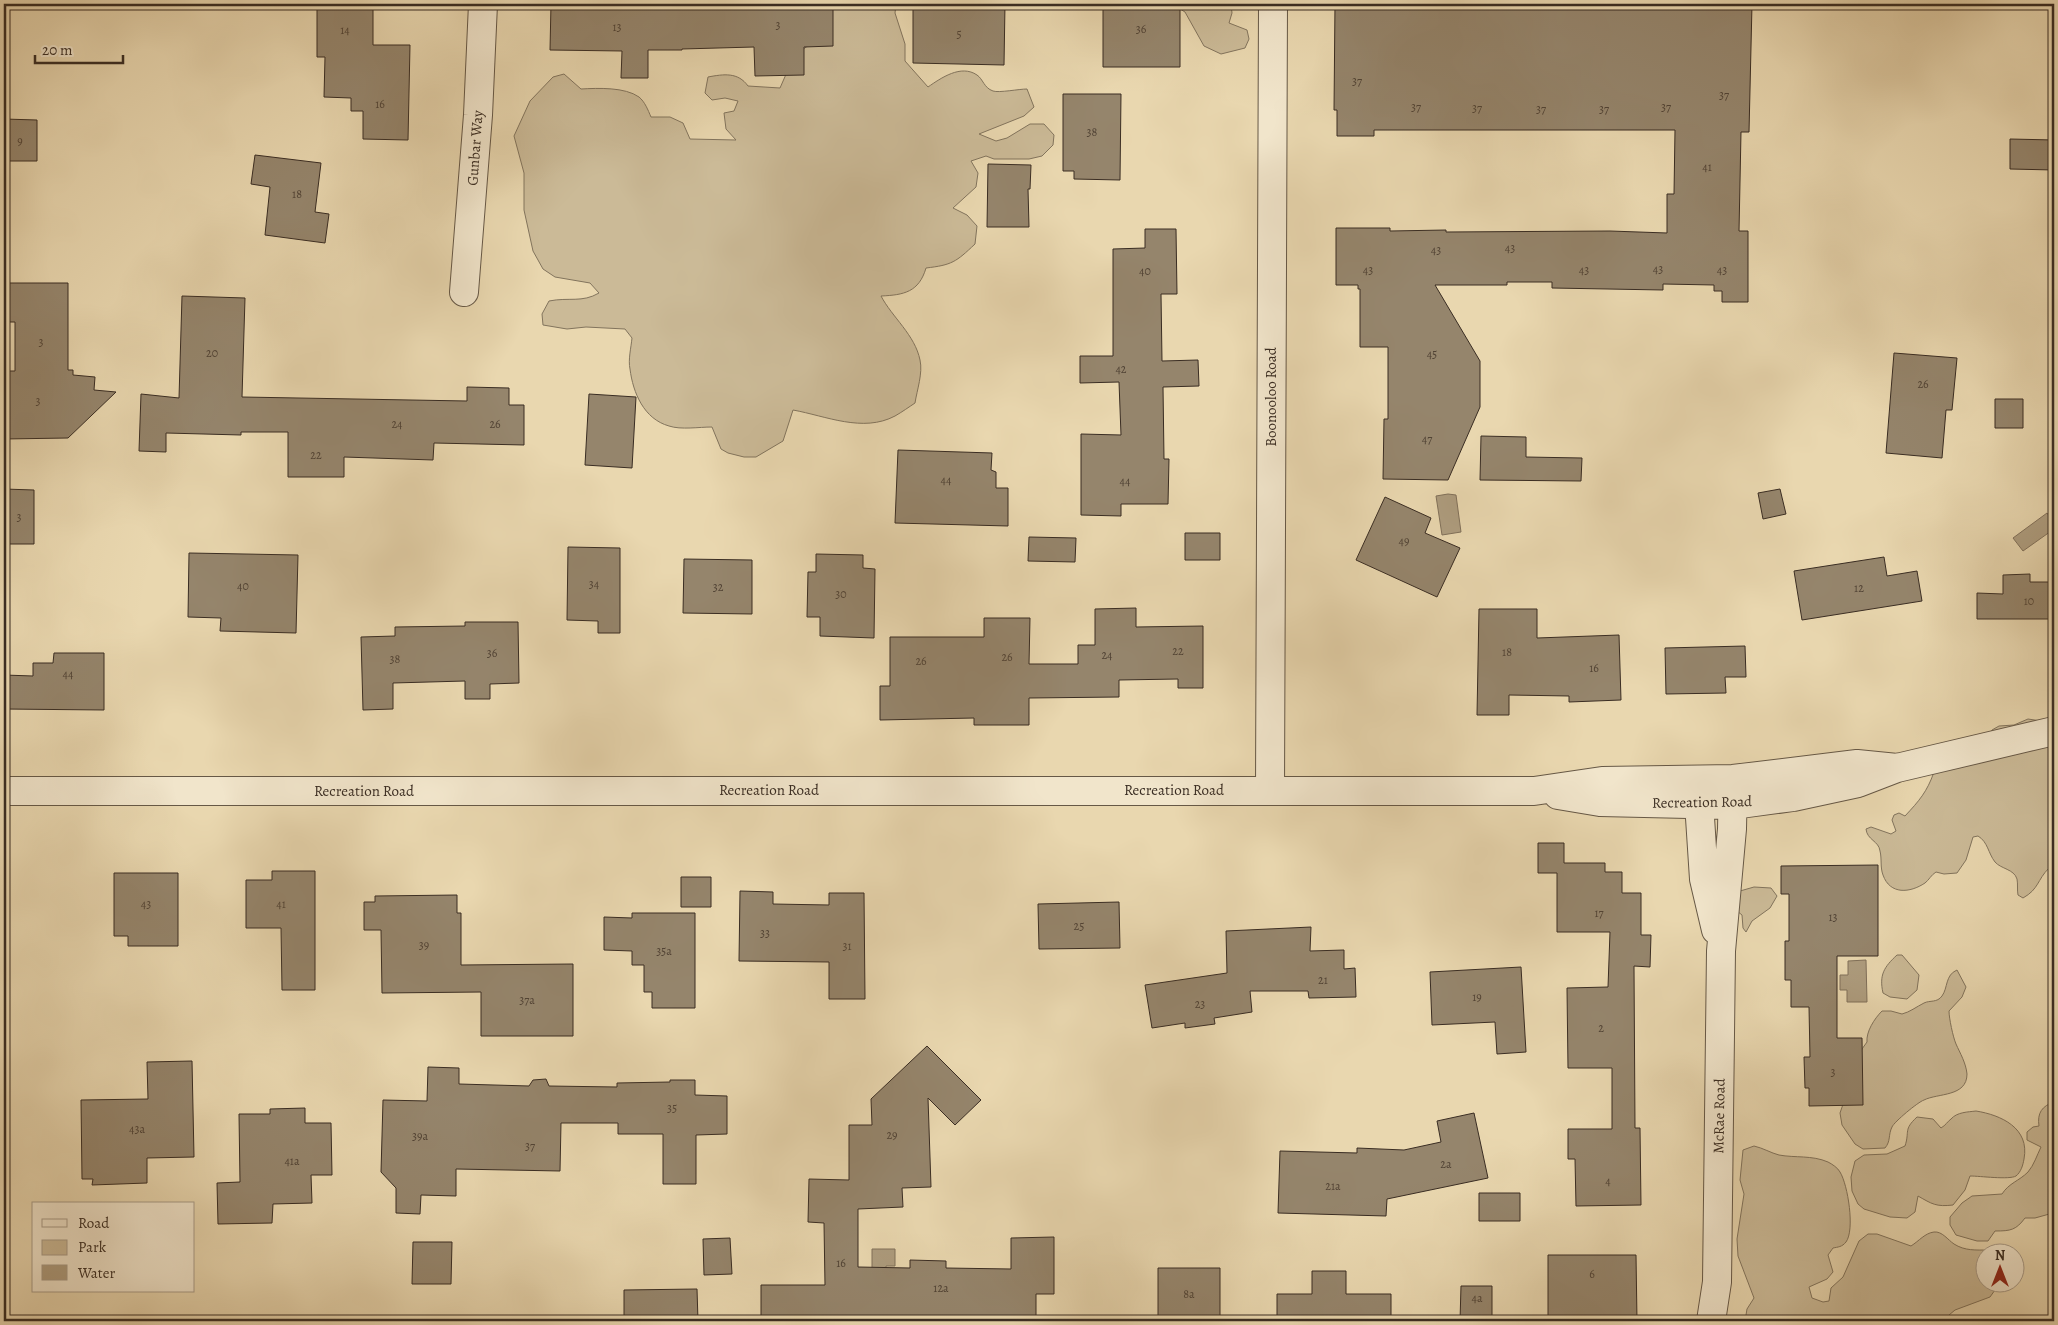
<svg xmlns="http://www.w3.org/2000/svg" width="2058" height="1325" viewBox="0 0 2058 1325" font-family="Alegreya,serif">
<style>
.green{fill:#cbba97;stroke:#82745d}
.water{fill:#ae9d7f;stroke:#80705a}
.building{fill:#95856c;stroke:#3a2d23}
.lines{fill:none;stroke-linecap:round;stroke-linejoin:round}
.minor-casing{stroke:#665846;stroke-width:30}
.minor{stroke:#f1e5cb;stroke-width:28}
.labels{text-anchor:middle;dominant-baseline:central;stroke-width:5;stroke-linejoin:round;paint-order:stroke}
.number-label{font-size:12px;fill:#514335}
.street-label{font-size:15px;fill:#3a2d23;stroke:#f1e5cb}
</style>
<rect width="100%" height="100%" fill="#e9d7af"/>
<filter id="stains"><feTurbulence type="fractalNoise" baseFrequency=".004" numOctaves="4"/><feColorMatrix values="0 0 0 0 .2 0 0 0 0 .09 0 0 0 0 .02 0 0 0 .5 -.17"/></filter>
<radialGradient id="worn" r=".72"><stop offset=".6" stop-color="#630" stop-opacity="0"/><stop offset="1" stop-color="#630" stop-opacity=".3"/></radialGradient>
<path class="green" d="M 793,4 L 896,4 L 895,13 L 905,44 L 905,61 L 928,87 C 941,78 961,64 977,75 C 983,79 984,88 993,91 C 999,93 1019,89 1027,89 L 1034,107 L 1024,116 L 979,134 L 996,141 L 1007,138 L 1030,124 L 1044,124 L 1054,135 L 1053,145 L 1042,156 L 1029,159 L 994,159 L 986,156 L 971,161 L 978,173 L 976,187 L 953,208 L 967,215 L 977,226 L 975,244 C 956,262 952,265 926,268 C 919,292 904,295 881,296 C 892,317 915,335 920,360 C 923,373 917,390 915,403 C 909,407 902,412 895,416 C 863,433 826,416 793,410 L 783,441 L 756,457 L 744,457 L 728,453 L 721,449 L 712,427 C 699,427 681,430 669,426 C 644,419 633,393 630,369 C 628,360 631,348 632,338 L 625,329 L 586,327 L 567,329 L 543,325 L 542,314 L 549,301 C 569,297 582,303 599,293 L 590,283 L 555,277 L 543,269 L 533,251 L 524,210 L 524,173 L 514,136 L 530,101 L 553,77 L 564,74 L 581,89 C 598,88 625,87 639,97 C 645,102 648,110 651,117 L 670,117 L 683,123 L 690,139 L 736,140 L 726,129 L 724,113 L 734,111 L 738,101 L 725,98 L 712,100 L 705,93 L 708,77 C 724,74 738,72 748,86 L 780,88 L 794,56 L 813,42 L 799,9 Z
M 1172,4 L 1231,4 L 1232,13 L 1229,23 L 1247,30 L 1249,39 L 1245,48 L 1221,54 L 1204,46 L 1185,12 Z
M 2028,719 L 2054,723 L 2054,868 L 2049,868 C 2037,880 2039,889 2023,898 L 2018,895 C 2017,890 2018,884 2017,879 C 2014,869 2001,869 1995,862 C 1988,853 1988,842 1978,836 L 1973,837 L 1966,860 L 1957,873 L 1944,874 L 1936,872 C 1931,875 1929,880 1925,883 C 1910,893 1890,895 1883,875 C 1880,867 1882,859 1880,851 C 1879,841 1867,840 1866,829 L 1871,827 L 1891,834 L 1896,831 L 1892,820 L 1894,815 L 1899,813 L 1905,816 C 1919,801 1927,792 1934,772 L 1986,744 L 1992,730 L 1999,726 L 2014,725 Z
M 1754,887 L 1771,888 L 1777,896 L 1770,908 L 1752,921 L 1746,932 L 1743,928 L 1742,915 L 1737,911 L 1740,891 Z
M 1897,955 L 1902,955 L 1919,975 L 1917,990 L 1907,999 L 1890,997 L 1883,993 C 1879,975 1884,967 1897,955 Z
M 1957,970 L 1966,987 L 1962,997 L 1949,1011 C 1949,1018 1953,1037 1956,1044 C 1960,1053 1966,1063 1967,1074 C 1967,1097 1938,1093 1924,1100 C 1918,1102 1894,1122 1892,1127 C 1888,1135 1891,1141 1885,1148 L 1863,1149 L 1855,1144 L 1842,1125 L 1840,1113 L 1862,1049 L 1867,1042 C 1866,1032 1874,1019 1882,1011 L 1891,1011 L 1902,1014 C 1910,1012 1916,1007 1924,1003 C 1930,1000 1937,1003 1942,996 C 1948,988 1945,975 1957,970 Z
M 2054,1102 L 2053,1213 L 2035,1218 L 2025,1218 C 2016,1230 2011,1231 1995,1231 L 1988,1241 L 1977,1241 L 1956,1235 L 1950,1225 L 1950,1217 L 1962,1203 L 1972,1196 L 2002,1194 C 2009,1183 2019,1181 2028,1172 C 2034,1165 2037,1155 2041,1147 L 2027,1140 L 2027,1132 L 2033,1127 L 2039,1126 C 2037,1113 2042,1106 2054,1102 Z
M 1976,1111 C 2001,1115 2030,1128 2024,1159 C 2023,1165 2021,1172 2016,1176 C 2009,1180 1980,1176 1970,1176 L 1965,1190 L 1953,1205 C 1936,1207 1932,1204 1918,1196 L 1915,1212 L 1907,1218 L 1890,1217 L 1864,1209 L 1858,1204 L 1852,1191 L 1851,1177 L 1855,1161 L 1864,1155 L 1887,1154 L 1905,1146 C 1910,1131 1903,1130 1917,1117 L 1933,1119 L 1941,1128 C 1946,1125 1947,1122 1951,1119 C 1957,1112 1968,1112 1976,1111 Z
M 1754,1146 C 1763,1148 1771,1153 1779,1155 C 1795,1158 1812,1155 1828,1162 C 1832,1164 1838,1168 1840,1172 C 1848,1185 1855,1230 1846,1242 C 1842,1247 1838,1247 1833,1248 L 1828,1255 L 1833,1272 L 1827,1279 L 1809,1287 L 1812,1298 L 1823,1302 L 1829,1301 L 1831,1288 L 1843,1277 L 1859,1241 L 1868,1234 L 1877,1234 L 1911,1246 C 1919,1241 1925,1233 1934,1232 C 1942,1231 1948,1240 1954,1244 C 1965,1251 1976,1250 1988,1250 L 1990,1252 L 1986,1252 L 1986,1282 L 1996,1283 L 1995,1290 L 1990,1297 L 1955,1310 L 1949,1315 L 1949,1321 L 1745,1321 L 1747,1309 L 1754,1298 L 1738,1256 L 1737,1239 L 1744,1194 L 1740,1180 L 1743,1150 Z"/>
<path class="water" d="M 1448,494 L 1456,495 L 1461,532 L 1442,535 L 1436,496 Z
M 2047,513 L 2054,523 L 2054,529 L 2023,551 L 2013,538 Z
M 1866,960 L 1867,1002 L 1847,1002 L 1847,990 L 1840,990 L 1840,975 L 1848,975 L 1848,961 Z
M 872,1249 L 895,1249 L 895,1266 L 886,1266 L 886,1295 L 872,1295 Z"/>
<path class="building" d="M 317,4 L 373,4 L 373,45 L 410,45 L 408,140 L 363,139 L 363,111 L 351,111 L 351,98 L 324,97 L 325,57 L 317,57 Z
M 551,4 L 833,4 L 833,46 L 804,47 L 804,75 L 755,76 L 754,47 L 682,49 L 682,50 L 648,50 L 648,78 L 621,78 L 622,51 L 550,50 Z
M 913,4 L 1005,4 L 1004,65 L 913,63 Z
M 1335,4 L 1752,4 L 1749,132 L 1741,132 L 1739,231 L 1748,231 L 1748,302 L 1722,302 L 1722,291 L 1714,291 L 1714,285 L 1663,284 L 1663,290 L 1552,288 L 1552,282 L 1507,282 L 1507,285 L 1435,285 L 1480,361 L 1480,407 L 1448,480 L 1383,479 L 1384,419 L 1388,419 L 1388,347 L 1360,347 L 1360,289 L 1358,289 L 1358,285 L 1336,285 L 1336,228 L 1390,228 L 1390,231 L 1446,230 L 1446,232 L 1610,231 L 1667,233 L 1667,194 L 1674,194 L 1675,130 L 1374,130 L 1374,136 L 1337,136 L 1337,110 L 1334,110 Z
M 1103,8 L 1180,8 L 1180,67 L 1103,67 Z
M 1063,94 L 1121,94 L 1120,180 L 1074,179 L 1074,171 L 1063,171 Z
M 4,119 L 37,120 L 37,161 L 4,161 Z
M 2010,139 L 2054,140 L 2054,170 L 2010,169 Z
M 255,155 L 321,163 L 315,212 L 329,214 L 325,243 L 265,235 L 270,187 L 251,184 Z
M 988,164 L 1031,165 L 1030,189 L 1028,189 L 1029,227 L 987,227 Z
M 1145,229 L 1176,229 L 1177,294 L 1161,294 L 1162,361 L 1198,360 L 1199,386 L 1163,387 L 1164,459 L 1169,459 L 1168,504 L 1121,504 L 1121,516 L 1081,515 L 1081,434 L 1121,435 L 1119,382 L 1080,383 L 1080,356 L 1113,356 L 1113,249 L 1145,248 Z
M 4,283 L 68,283 L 68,370 L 73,370 L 73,375 L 95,377 L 94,390 L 116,392 L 68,438 L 4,439 L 4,371 L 15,371 L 15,322 L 4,322 Z
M 182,296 L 245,298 L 242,397 L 467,401 L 467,387 L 509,388 L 509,405 L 524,405 L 524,445 L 434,443 L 433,460 L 344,457 L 344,477 L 288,477 L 288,432 L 241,432 L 241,435 L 166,433 L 166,452 L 139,451 L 141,394 L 179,398 Z
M 1894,353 L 1957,358 L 1952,410 L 1946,410 L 1942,458 L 1886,453 Z
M 589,394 L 636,397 L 632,468 L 585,465 Z
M 1995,399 L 2023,399 L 2023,428 L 1995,428 Z
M 1481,436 L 1526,437 L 1526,457 L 1582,458 L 1581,481 L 1480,480 Z
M 898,450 L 992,453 L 991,470 L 996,472 L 996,488 L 1008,488 L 1008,526 L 895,523 Z
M 4,489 L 34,490 L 34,544 L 4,544 Z
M 1780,489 L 1786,514 L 1763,519 L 1758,493 Z
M 1385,497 L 1431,518 L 1425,533 L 1460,548 L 1437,597 L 1356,560 Z
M 1185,533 L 1220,533 L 1220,560 L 1185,560 Z
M 1029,537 L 1076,538 L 1075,562 L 1028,561 Z
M 568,547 L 620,548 L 620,633 L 598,633 L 598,621 L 567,620 Z
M 189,553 L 298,555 L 296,633 L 220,631 L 221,618 L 188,617 Z
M 816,554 L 863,555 L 863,568 L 875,569 L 874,638 L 820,636 L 820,617 L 807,617 L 808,572 L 816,572 Z
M 1884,557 L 1887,576 L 1917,571 L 1922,601 L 1802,620 L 1794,571 Z
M 684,559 L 752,560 L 752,614 L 683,613 Z
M 2030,574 L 2030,582 L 2054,582 L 2054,619 L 1977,619 L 1977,593 L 2003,594 L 2003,575 Z
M 1136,608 L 1136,627 L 1203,626 L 1203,688 L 1178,688 L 1178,679 L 1119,680 L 1119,697 L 1029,698 L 1029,725 L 974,725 L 974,718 L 880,720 L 880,686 L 890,686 L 890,637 L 984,637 L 984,618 L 1030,618 L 1029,664 L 1078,664 L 1078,645 L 1095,645 L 1095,609 Z
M 1479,609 L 1537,609 L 1537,638 L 1619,635 L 1621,700 L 1569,702 L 1569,696 L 1509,695 L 1509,715 L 1477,715 Z
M 465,622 L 518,622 L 519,683 L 490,684 L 490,699 L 465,699 L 465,681 L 393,683 L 393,709 L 363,710 L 361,637 L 395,636 L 395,627 L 465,626 Z
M 1745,646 L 1746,677 L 1725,677 L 1726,693 L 1666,694 L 1665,648 Z
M 54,653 L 104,653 L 104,710 L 4,709 L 4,675 L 33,676 L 33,663 L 53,663 Z
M 1538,843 L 1564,843 L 1564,863 L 1605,863 L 1605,872 L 1622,872 L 1622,893 L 1641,893 L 1641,935 L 1651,935 L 1650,967 L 1634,966 L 1635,1128 L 1640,1128 L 1641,1205 L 1576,1206 L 1575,1159 L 1568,1159 L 1568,1129 L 1612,1129 L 1612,1068 L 1568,1068 L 1567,988 L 1608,987 L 1610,932 L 1557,932 L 1557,873 L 1538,873 Z
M 1878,865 L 1878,956 L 1837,956 L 1837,1038 L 1862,1038 L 1863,1105 L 1809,1106 L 1809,1088 L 1805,1088 L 1804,1057 L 1810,1057 L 1809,1007 L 1791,1007 L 1791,980 L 1785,980 L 1785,941 L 1789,941 L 1789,894 L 1781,894 L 1781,866 Z
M 272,871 L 315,871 L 315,990 L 282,990 L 281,928 L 246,928 L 246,880 L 272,880 Z
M 114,873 L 178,873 L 178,946 L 128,946 L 128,936 L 114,936 Z
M 681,877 L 711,877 L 711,907 L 681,907 Z
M 740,891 L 773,892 L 773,904 L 829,905 L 829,893 L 864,893 L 865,999 L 829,999 L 829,962 L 739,961 Z
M 457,895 L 457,913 L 461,913 L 461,965 L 573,964 L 573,1036 L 481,1036 L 481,992 L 382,993 L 381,930 L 364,930 L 364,902 L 375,902 L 375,896 Z
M 1119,902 L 1120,948 L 1039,949 L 1038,904 Z
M 632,913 L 695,913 L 695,1008 L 652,1008 L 652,992 L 644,992 L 644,965 L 632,965 L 632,951 L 604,950 L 604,917 L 632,918 Z
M 1311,927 L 1310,951 L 1344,950 L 1344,969 L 1355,968 L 1356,997 L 1309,998 L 1308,991 L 1250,991 L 1252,1012 L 1214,1018 L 1215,1024 L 1185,1028 L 1185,1023 L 1152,1028 L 1145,985 L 1227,973 L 1226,931 Z
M 1521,967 L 1526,1052 L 1497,1054 L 1495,1022 L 1432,1025 L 1430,972 Z
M 927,1046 L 981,1100 L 955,1125 L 928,1098 L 931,1187 L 902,1188 L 903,1207 L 858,1209 L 858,1267 L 910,1268 L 910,1260 L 946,1261 L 946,1268 L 1011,1269 L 1011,1238 L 1054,1237 L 1054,1294 L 1036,1294 L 1036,1319 L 990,1319 L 990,1321 L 761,1321 L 761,1285 L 825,1285 L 824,1223 L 808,1222 L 809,1179 L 849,1180 L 849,1125 L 872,1125 L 871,1099 Z
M 192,1061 L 194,1157 L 147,1158 L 147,1183 L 92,1185 L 93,1179 L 82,1179 L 81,1100 L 148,1099 L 147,1062 Z
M 428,1067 L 459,1068 L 459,1084 L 529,1086 L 533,1080 L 546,1079 L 549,1086 L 617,1087 L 617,1083 L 670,1082 L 670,1080 L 695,1080 L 695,1095 L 727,1096 L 727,1134 L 696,1135 L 696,1184 L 663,1184 L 663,1134 L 618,1134 L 618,1123 L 561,1123 L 560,1171 L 456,1169 L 456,1196 L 421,1195 L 420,1214 L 396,1213 L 396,1188 L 381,1172 L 383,1100 L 427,1101 Z
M 305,1108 L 305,1123 L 331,1123 L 332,1175 L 311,1175 L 312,1203 L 273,1204 L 272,1223 L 218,1224 L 217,1183 L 240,1182 L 239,1114 L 270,1114 L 270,1109 Z
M 1474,1113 L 1488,1178 L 1387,1199 L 1386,1216 L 1278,1213 L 1280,1151 L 1357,1153 L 1357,1148 L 1404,1150 L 1441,1142 L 1437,1121 Z
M 1479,1193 L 1520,1193 L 1520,1221 L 1479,1221 Z
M 730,1238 L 732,1274 L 704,1275 L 703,1239 Z
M 413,1242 L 452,1242 L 451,1284 L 412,1284 Z
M 1548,1255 L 1636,1255 L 1637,1321 L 1548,1321 Z
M 1158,1268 L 1220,1268 L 1220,1321 L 1158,1321 Z
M 1312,1271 L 1346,1271 L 1346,1294 L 1391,1294 L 1391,1321 L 1277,1321 L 1277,1294 L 1312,1294 Z
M 1461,1286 L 1492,1286 L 1492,1321 L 1460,1321 Z
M 697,1289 L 698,1321 L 624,1321 L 624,1290 Z"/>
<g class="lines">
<defs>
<path id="minor" d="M 464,292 L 478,115 L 483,4
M 1698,787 L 1704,879 L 1716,930
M 1270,790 L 1273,4
M 4,791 L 1534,791 L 1602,781 L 1733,779 L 1857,764 L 1897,768
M 1558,795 L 1600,802 L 1733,805 L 1793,797 L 1858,783 L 1897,768 L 2054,731
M 1711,1321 L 1717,1282 L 1721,951 L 1732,829 L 1733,779"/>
</defs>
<use href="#minor" class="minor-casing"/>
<use href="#minor" class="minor"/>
</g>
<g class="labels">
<g class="number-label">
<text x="778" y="25">3</text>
<text x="617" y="27">13</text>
<text x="1141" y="29">36</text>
<text x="345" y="30">14</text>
<text x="959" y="34">5</text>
<text x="1357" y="81">37</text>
<text x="1724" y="95">37</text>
<text x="380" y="104">16</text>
<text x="1416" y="107">37</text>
<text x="1666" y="107">37</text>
<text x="1477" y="108">37</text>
<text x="1541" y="109">37</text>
<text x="1604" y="109">37</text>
<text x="1092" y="132">38</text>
<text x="20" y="141">9</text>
<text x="1707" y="167">41</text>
<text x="297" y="194">18</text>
<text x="1510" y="248">43</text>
<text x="1436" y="250">43</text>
<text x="1658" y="269">43</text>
<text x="1368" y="270">43</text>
<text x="1584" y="270">43</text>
<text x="1722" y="270">43</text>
<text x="1145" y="271">40</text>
<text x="41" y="342">3</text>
<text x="212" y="353">20</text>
<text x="1432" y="354">45</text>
<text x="1121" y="369">42</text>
<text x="1923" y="384">26</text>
<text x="38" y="401">3</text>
<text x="397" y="424">24</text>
<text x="495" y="424">26</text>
<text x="1427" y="439">47</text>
<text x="316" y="455">22</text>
<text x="946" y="480">44</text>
<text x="1125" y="481">44</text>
<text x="19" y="517">3</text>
<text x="1404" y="541">49</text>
<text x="594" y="584">34</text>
<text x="243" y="586">40</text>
<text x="718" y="587">32</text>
<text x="1859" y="588">12</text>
<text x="841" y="594">30</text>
<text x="2029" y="601">10</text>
<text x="1178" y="651">22</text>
<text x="1507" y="652">18</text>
<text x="492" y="653">36</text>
<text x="1107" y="655">24</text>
<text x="1007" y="657">26</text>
<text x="395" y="659">38</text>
<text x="921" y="661">26</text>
<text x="1594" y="668">16</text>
<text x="68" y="674">44</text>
<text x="146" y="904">43</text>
<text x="281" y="904">41</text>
<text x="1599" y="913">17</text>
<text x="1833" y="917">13</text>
<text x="1079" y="926">25</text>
<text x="765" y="933">33</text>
<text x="424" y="945">39</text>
<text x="847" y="946">31</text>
<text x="664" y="951">35a</text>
<text x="1323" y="980">21</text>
<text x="1477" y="997">19</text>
<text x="527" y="1000">37a</text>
<text x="1200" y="1004">23</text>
<text x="1601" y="1028">2</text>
<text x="1833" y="1072">3</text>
<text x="672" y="1108">35</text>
<text x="137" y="1129">43a</text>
<text x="892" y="1135">29</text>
<text x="420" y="1136">39a</text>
<text x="530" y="1146">37</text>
<text x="292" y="1161">41a</text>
<text x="1446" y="1164">2a</text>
<text x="1608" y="1181">4</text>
<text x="1333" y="1186">21a</text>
<text x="841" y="1263">16</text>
<text x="1592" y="1274">6</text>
<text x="941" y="1288">12a</text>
<text x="1189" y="1294">8a</text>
<text x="1477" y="1298">4a</text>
</g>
<g class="street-label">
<text transform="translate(475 148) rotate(-86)">Gunbar Way</text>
<text transform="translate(1271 397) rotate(-90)">Boonooloo Road</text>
<text x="769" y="790">Recreation Road</text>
<text x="1174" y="790">Recreation Road</text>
<text x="364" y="791">Recreation Road</text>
<text transform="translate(1702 802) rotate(-1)">Recreation Road</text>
<text transform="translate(1719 1116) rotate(-89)">McRae Road</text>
</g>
</g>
<rect width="2058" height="1325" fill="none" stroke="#e9d7af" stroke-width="20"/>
<rect x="5" y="5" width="2048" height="1315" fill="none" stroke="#3a2d23" stroke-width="2.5"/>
<rect x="10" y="10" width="2038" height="1305" fill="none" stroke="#3a2d23"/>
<rect x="32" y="1202" width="162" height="90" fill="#f1e5cb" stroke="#a89b88"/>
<rect x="42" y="1219" width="25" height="8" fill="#f1e5cb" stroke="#a89b88"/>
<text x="78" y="1228" font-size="15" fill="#3a2d23">Road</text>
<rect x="42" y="1240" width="25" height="15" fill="#cbba97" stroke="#a89b88"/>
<text x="78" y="1252" font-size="15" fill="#3a2d23">Park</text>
<rect x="42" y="1265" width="25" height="15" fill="#ae9d7f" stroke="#a89b88"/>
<text x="78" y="1278" font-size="15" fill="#3a2d23">Water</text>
<g transform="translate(2000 1268)"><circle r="24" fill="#f1e5cb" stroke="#a89b88"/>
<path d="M0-4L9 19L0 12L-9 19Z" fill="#8f2418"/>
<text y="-8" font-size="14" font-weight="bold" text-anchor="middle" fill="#3a2d23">N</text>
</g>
<path d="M35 55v8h88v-8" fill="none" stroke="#3a2d23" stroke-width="2.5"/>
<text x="42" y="55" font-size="15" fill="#3a2d23" stroke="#f1e5cb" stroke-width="4" paint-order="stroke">20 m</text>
<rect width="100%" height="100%" filter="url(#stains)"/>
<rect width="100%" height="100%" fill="url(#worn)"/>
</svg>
